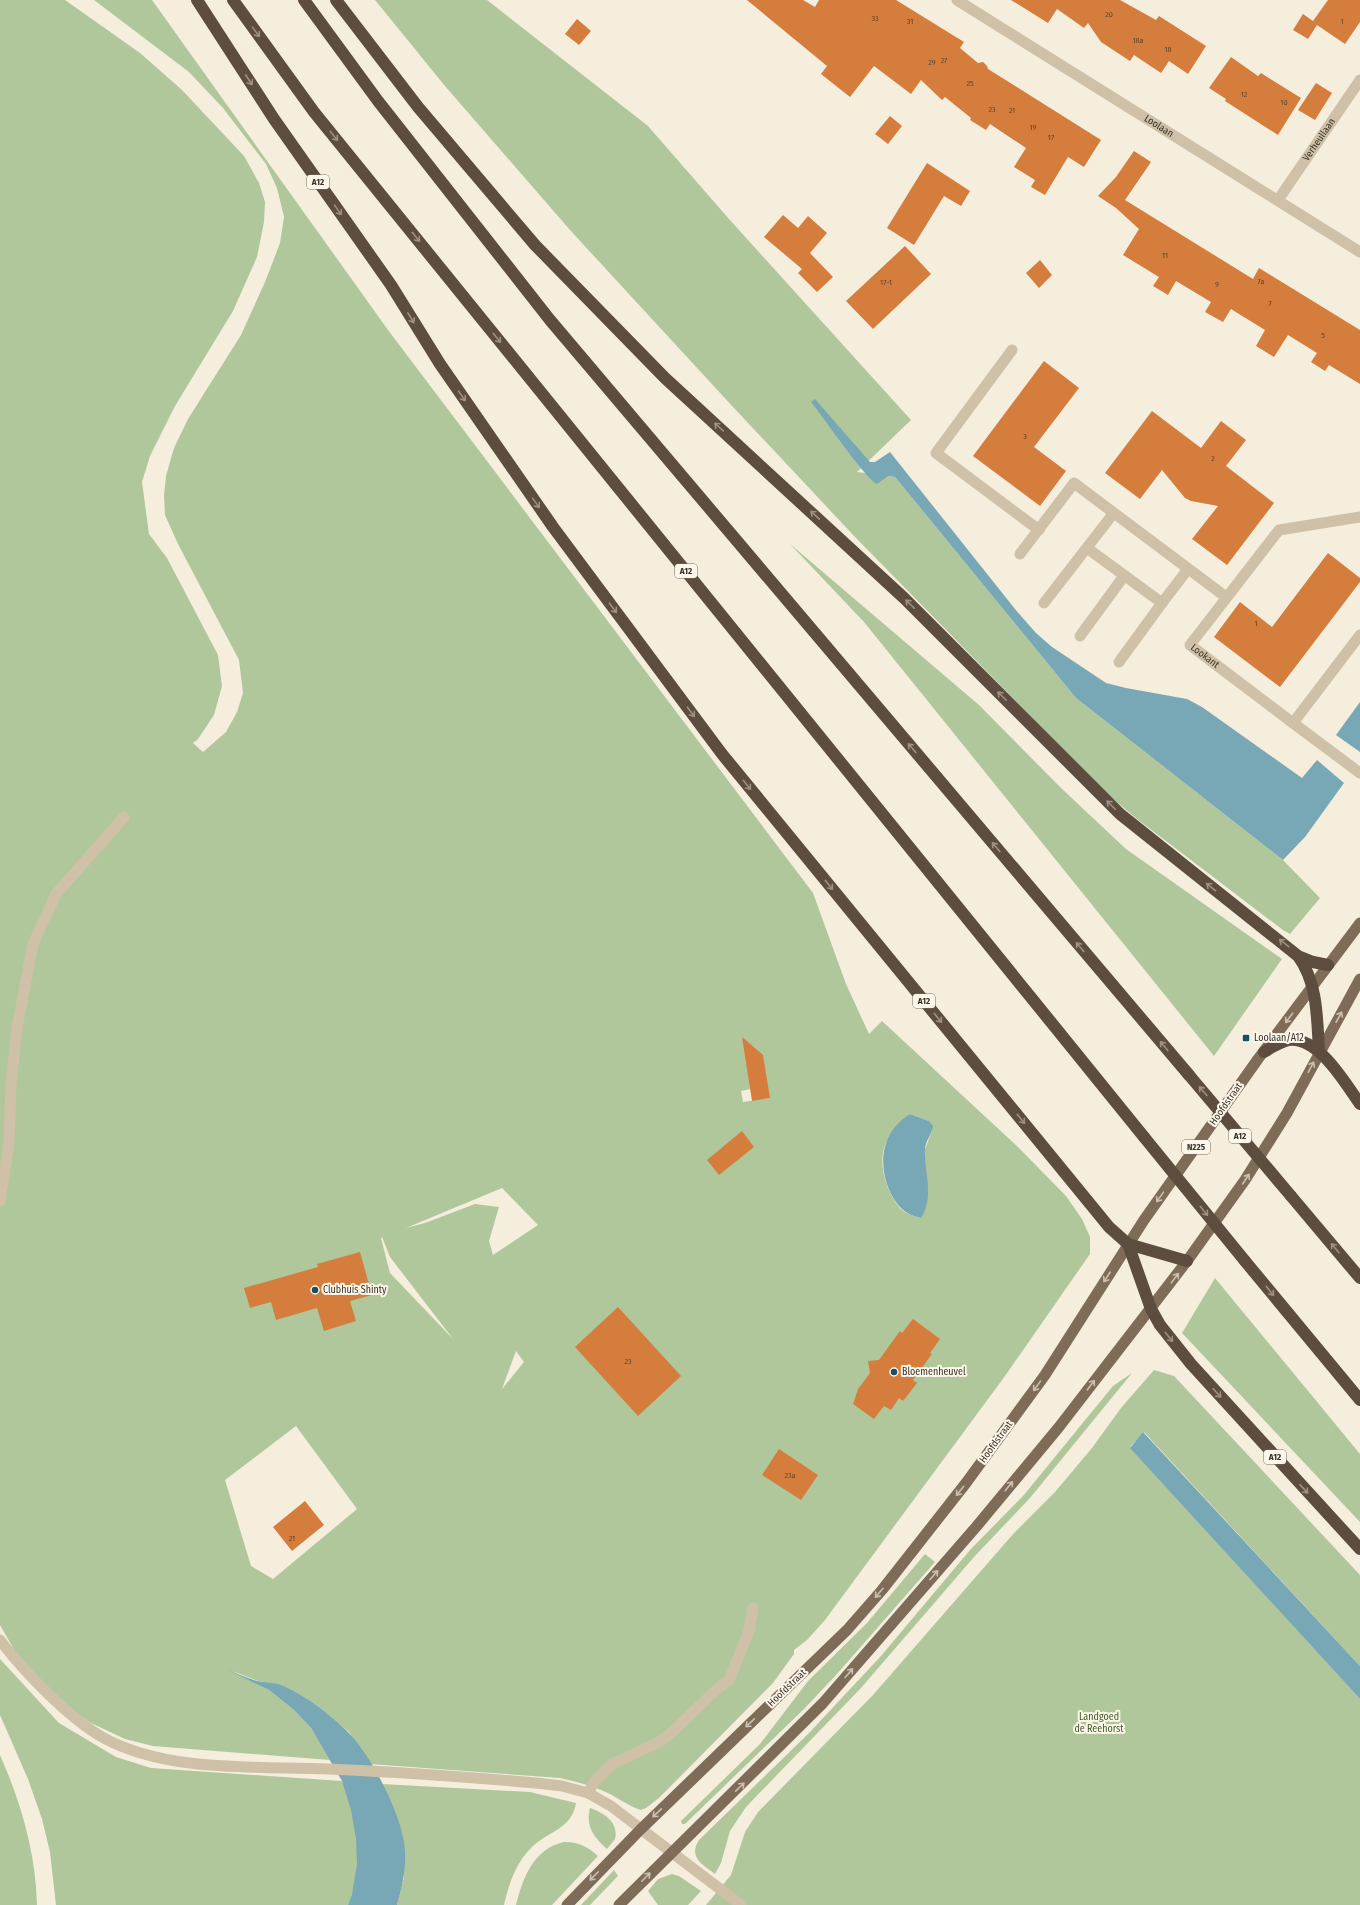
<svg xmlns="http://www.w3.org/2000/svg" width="1360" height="1905" viewBox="0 0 1360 1905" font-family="'Fira Sans Condensed',sans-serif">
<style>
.green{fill:#b0c79b;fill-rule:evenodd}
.water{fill:#78a8b6}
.building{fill:#d47d3d}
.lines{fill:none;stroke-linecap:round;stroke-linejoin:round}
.service{stroke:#cfc1a7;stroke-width:11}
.minor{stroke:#cfc1a7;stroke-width:11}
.tertiary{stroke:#cfc1a7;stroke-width:11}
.primary{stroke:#7f6c58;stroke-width:11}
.motorway{stroke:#5d4d3e;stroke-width:12}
.motorway-bridge{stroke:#5d4d3e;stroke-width:12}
.oneway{stroke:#9d9183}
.oneway2{stroke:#cabfb0}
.poi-dot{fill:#185062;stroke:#fcf7ea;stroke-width:1.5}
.labels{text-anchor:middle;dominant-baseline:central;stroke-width:4;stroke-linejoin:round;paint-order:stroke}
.number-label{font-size:8px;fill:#61452d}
.shield{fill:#fcf7ea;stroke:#756d62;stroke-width:1}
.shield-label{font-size:9px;font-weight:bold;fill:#3b3228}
.street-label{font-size:10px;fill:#3b3228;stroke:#fcf7ea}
.poi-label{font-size:10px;fill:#3b3228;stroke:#fcf7ea;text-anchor:start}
.park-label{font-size:10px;fill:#405c29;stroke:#fcf7ea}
</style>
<rect width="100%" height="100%" fill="#f5eedd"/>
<path class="green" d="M 0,0 L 65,0 L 140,53 L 182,90 L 244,156 L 259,183 L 265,202 L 264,222 L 257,257 L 233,311 L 175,406 L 150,456 L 142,482 L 149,534 L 167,558 L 218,655 L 222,686 L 214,715 L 198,739 L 193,743 L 203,752 L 226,732 L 237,712 L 243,693 L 239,660 L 178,544 L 165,515 L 164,496 L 166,476 L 174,448 L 188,419 L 241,335 L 265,282 L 280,243 L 284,217 L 277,188 L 266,164 L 223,108 L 189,72 L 94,0 L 152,0 L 388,330 L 813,893 L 846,984 L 869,1034 L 882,1021 L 1018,1147 L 1066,1196 L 1082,1219 L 1090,1237 L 1090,1254 L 1005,1376 L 825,1620 L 807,1640 L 794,1650 L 794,1654 L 773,1683 L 659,1798 L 646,1808 L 641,1810 C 629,1806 621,1800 610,1794 C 594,1786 577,1782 560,1778 L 370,1764 L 349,1732 L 326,1713 L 280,1685 L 258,1681 L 232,1671 L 269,1690 L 294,1710 L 311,1728 L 330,1760 L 153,1746 L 125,1739 L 91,1723 L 69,1708 L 24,1667 L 0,1625 ZM 765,1069 L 769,1098 L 743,1102 L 741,1091 L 751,1089 ZM 910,1114 L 929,1121 L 932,1131 L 925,1149 L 921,1218 C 913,1216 905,1214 899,1207 C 886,1191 877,1162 886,1143 C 892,1132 903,1123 910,1114 ZM 502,1188 L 538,1225 L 493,1255 L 489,1241 L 499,1207 L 475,1204 L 425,1223 L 406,1228 ZM 382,1237 L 390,1257 L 453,1339 L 390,1273 L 381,1238 ZM 516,1351 L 524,1362 L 502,1389 ZM 296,1426 L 357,1509 L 273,1579 L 251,1566 L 225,1480 Z
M 375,0 L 487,0 L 648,126 L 729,219 L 911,420 L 857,472 L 895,477 L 1076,698 L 1283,860 L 1320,898 L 1290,934 L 1283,930 L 1137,819 L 1105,792 L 857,539 L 733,407 L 570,230 L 445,86 Z
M 790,544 L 979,705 L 1061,788 L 1126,849 L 1282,959 L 1214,1056 L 864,622 Z
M 1215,1278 L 1360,1454 L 1360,1522 L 1182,1333 Z
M 1154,1370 L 1174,1376 L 1360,1575 L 1360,1666 L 1144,1432 L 1130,1447 L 1360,1699 L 1360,1905 L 706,1905 L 731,1875 L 745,1832 L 758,1812 L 873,1695 L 1014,1533 L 1055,1492 L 1092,1448 L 1121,1408 Z
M 1132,1373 L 1030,1498 L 974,1557 L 861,1688 L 746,1807 L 730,1831 L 721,1863 L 715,1874 C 702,1864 688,1857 699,1840 L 809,1733 L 881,1656 L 970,1550 L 1023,1496 L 1113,1386 Z
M 925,1554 L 935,1562 L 837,1674 L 804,1709 L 685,1824 L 682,1824 L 681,1821 L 760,1744 L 808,1681 L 867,1623 Z
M 0,1659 L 59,1723 L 116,1757 L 151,1768 L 342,1781 C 358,1818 364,1868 348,1905 L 56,1905 L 50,1852 L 42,1819 L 28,1779 L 0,1715 Z
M 0,1755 C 21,1802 36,1854 37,1905 L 0,1905 Z
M 382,1784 L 530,1792 L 576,1803 C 572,1830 545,1832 530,1849 C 515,1865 509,1884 504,1905 L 397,1905 L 404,1877 Z
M 590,1808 C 604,1813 619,1822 615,1839 L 607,1849 C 594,1837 585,1826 590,1808 Z
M 564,1842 C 578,1842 587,1846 598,1856 L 552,1905 L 516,1905 C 523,1878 533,1849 564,1842 Z
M 614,1870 L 618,1876 L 590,1905 L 581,1905 Z
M 672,1874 L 679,1876 L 701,1891 L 688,1905 L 658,1905 L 648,1891 L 658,1879 Z"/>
<path class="water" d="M 815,399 L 870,462 L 875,462 L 890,452 L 1015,609 L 1036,633 L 1052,647 L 1106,683 L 1126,688 L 1187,699 L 1202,707 L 1302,778 L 1317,760 L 1344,783 L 1305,837 L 1283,860 L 1076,698 L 895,477 L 888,476 L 877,484 C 867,481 821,414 811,402 Z
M 1360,702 L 1360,752 L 1336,735 Z
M 910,1114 L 929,1121 L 933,1126 C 932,1135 925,1141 925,1150 C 924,1173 935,1196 921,1218 C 905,1215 897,1206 890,1192 C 877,1163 882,1131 910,1114 Z
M 1143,1432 L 1360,1666 L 1360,1699 L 1130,1448 Z
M 228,1670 C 238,1674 247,1678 257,1681 C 265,1683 273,1682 281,1685 C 303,1694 331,1715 348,1732 C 371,1755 404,1818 405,1851 C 406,1870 402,1887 397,1905 L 348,1905 L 352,1894 L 357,1864 L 356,1839 L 351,1810 L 342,1781 L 311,1728 L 294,1710 L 269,1690 Z"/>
<path class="building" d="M 747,0 L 803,0 L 815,7 L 819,0 L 896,0 L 964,42 L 960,48 L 978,63 L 983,62 L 987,66 L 988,69 L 1101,140 L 1084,167 L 1068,157 L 1045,195 L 1031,187 L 1035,180 L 1014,167 L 1026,148 L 990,124 L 986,130 L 970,120 L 971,118 L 945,97 L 942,100 L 921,80 L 911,94 L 874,66 L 850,97 L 821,74 L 827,66 Z
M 1011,0 L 1120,0 L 1156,20 L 1159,16 L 1206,46 L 1188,74 L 1169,61 L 1161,73 L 1134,55 L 1130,61 L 1101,42 L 1088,23 L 1084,28 L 1057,9 L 1048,23 Z
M 1328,0 L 1360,0 L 1360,22 L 1345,44 L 1317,25 L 1308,39 L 1293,30 L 1303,14 L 1313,21 Z
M 577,19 L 591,31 L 579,45 L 565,34 Z
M 1231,57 L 1258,76 L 1261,73 L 1301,98 L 1278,135 L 1225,101 L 1226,99 L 1209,88 Z
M 1316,83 L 1332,93 L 1315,120 L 1298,110 Z
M 890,116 L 902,126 L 888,144 L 875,134 Z
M 1134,151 L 1151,162 L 1125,200 L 1253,279 L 1259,268 L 1360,330 L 1360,384 L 1329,365 L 1325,371 L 1311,362 L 1317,353 L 1288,335 L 1274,357 L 1256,346 L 1265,330 L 1231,309 L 1223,322 L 1205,312 L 1211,302 L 1176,281 L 1168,295 L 1153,286 L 1159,277 L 1123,255 L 1139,229 L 1116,208 L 1098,196 L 1116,177 Z
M 927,163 L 970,191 L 961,206 L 944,196 L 914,245 L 887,228 Z
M 783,215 L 798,228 L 808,216 L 827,233 L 810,253 L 833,277 L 817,292 L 798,273 L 802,269 L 764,237 Z
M 905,246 L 931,274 L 873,329 L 846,301 Z
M 1040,260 L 1052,275 L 1039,288 L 1026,273 Z
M 1044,361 L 1079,388 L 1034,447 L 1066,471 L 1040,506 L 973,456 Z
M 1152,411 L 1201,448 L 1221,421 L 1246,440 L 1226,466 L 1274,503 L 1227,565 L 1192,539 L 1218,506 L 1191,501 L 1185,498 L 1162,470 L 1140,499 L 1105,473 Z
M 1328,553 L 1360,578 L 1360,582 L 1280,687 L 1214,637 L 1240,602 L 1272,627 Z
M 742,1037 L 763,1055 L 770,1098 L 752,1101 Z
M 742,1131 L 754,1147 L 719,1175 L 707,1160 Z
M 360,1252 L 372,1295 L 350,1301 L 356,1321 L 324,1331 L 317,1308 L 276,1320 L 271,1302 L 250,1308 L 244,1288 L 318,1267 L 317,1264 Z
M 618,1307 L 681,1376 L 638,1416 L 575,1347 Z
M 913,1319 L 940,1339 L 930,1353 L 932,1354 L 913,1380 L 917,1383 L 903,1401 L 899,1398 L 891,1410 L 884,1406 L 874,1419 L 853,1404 L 858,1389 L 870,1373 L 868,1361 L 879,1360 L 900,1331 L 902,1333 Z
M 779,1449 L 818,1475 L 801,1500 L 762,1475 Z
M 305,1501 L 324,1525 L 292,1551 L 273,1527 Z"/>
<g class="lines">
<g class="service">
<path d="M 1012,350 L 936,453 L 1039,530"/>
<path id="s1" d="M 1360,517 L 1279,530 L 1190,645 L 1293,723 L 1360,635"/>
<path d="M 1087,548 L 1162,603 L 1119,662"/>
<path d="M 1020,554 L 1074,483 L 1226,597"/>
<path d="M 1044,603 L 1113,514"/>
<path d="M 1162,603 L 1188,569"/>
<path d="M 1080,636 L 1124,576"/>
<path d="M 1293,723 L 1360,773"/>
<path d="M 0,1201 L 9,1144 L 11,1084 L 17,1028 L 33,944 L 56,894 L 124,817"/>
<path d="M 0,1640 C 23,1671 69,1718 102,1737 C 166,1773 257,1766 328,1769 C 397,1772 467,1777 536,1783 L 562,1786 L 588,1793 L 594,1782 L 612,1764 L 655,1744 L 668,1736 L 717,1689 L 729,1680 L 749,1631 L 753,1608"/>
<path d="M 641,1829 L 741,1905"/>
</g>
<g class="minor">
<path id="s2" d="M 1278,200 L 1360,80"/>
<path d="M 588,1793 L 611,1806 L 641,1829"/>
</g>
<path class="tertiary" id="s3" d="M 957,0 L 1360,252"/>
<path class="primary" d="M 567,1905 L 641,1829 L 847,1630 L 882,1590 L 966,1483 L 1045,1375 L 1144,1220 L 1258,1059 L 1360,923
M 619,1905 L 823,1703 L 976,1527 L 1059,1427 L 1187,1261 L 1245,1180 L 1287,1113 L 1360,979"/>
<path class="motorway" d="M 197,0 L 274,119 L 391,285 L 440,364 L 553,527 L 722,754 L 1109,1227 L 1128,1244 L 1187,1261
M 233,0 L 314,112 L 1144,1137
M 304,0 L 378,101 L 550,320 L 1189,1075
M 336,0 L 418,107 L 535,245 L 665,378 L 904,598 L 1120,814 L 1298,956 C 1318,983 1317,1019 1319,1051
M 1298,956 L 1313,962 L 1328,965
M 1264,1052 C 1272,1047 1280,1042 1289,1040 C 1319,1037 1345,1083 1360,1104
M 1291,1196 L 1360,1278
M 1128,1244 L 1151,1309 L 1160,1325 L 1191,1364 L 1360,1549
M 1245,1261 L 1360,1400"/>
<path class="motorway-bridge" d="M 1189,1075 L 1291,1196
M 1144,1137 L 1245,1261"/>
</g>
<defs><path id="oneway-shaft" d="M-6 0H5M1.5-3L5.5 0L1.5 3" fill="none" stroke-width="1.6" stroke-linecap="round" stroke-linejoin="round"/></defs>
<g class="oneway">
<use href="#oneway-shaft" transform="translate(256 32) rotate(54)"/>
<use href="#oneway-shaft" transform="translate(249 80) rotate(57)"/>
<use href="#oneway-shaft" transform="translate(334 136) rotate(51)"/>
<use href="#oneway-shaft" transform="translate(338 210) rotate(55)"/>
<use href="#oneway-shaft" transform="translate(416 237) rotate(51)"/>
<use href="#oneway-shaft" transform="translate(411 318) rotate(58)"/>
<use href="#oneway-shaft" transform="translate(497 338) rotate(51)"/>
<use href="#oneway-shaft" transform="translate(462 396) rotate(55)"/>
<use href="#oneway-shaft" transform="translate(719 427) rotate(-138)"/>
<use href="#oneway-shaft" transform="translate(536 503) rotate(55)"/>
<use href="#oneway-shaft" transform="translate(815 515) rotate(-137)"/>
<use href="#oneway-shaft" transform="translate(910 604) rotate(-135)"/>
<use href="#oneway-shaft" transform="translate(613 608) rotate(53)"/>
<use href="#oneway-shaft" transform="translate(1002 696) rotate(-135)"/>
<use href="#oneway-shaft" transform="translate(691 712) rotate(53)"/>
<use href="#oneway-shaft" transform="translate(912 748) rotate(-130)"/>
<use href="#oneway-shaft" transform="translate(747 785) rotate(51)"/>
<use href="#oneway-shaft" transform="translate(1111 805) rotate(-135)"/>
<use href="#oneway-shaft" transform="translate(996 847) rotate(-130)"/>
<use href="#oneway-shaft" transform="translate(829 885) rotate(51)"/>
<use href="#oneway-shaft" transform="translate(1211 887) rotate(-141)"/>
<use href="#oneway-shaft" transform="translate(1284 943) rotate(-142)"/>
<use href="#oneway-shaft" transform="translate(1080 947) rotate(-130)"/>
<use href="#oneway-shaft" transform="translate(938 1018) rotate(51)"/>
<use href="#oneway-shaft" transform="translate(1164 1046) rotate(-130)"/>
<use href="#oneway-shaft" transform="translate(1203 1091) rotate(-130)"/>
<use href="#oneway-shaft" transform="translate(1021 1119) rotate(51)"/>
<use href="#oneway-shaft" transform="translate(1204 1211) rotate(51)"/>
<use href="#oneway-shaft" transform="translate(1335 1248) rotate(-130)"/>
<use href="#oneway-shaft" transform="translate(1270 1291) rotate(51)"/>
<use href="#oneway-shaft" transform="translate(1169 1337) rotate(51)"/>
<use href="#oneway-shaft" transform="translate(1217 1393) rotate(48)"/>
<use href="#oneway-shaft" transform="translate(1304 1489) rotate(47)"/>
</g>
<g class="oneway2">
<use href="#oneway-shaft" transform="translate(1339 1017) rotate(-61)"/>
<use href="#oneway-shaft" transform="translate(1289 1018) rotate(127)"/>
<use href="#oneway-shaft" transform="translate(1311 1067) rotate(-62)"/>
<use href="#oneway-shaft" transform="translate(1246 1179) rotate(-57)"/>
<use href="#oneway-shaft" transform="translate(1160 1197) rotate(125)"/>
<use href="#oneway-shaft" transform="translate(1107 1277) rotate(123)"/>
<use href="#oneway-shaft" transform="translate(1175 1278) rotate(-53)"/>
<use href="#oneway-shaft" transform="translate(1091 1385) rotate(-53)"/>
<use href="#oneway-shaft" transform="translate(1037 1386) rotate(126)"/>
<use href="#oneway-shaft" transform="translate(1009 1486) rotate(-51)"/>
<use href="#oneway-shaft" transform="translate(960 1491) rotate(128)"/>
<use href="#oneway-shaft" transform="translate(934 1575) rotate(-49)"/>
<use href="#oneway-shaft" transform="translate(879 1593) rotate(131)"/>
<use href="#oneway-shaft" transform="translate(849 1673) rotate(-50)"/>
<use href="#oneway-shaft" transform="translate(750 1723) rotate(137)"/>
<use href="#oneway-shaft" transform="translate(740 1787) rotate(-44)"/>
<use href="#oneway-shaft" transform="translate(657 1813) rotate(137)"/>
<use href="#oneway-shaft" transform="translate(594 1876) rotate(135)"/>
<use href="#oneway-shaft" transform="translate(646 1877) rotate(-45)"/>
</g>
<g class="poi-dot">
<rect x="1242" y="1034" width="8" height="8" rx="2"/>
<circle cx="315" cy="1290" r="4"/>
<circle cx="894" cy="1372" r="4"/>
</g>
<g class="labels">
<g class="number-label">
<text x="1109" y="14">20</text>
<text x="875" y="18">33</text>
<text x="910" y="21">31</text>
<text x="1342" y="21">1</text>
<text x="1138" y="40">18a</text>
<text x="1168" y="49">18</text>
<text x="944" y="60">27</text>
<text x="932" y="62">29</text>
<text x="970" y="83">25</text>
<text x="1244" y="94">12</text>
<text x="1284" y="102">10</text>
<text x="992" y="109">23</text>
<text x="1012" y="110">21</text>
<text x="1033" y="127">19</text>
<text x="1051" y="137">17</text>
<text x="1165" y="255">11</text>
<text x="1261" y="281">7a</text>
<text x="886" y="282">17-1</text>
<text x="1217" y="284">9</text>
<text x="1270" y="303">7</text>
<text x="1323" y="335">5</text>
<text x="1025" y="436">3</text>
<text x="1213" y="458">2</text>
<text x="1256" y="623">1</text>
<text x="628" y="1361">23</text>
<text x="790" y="1475">23a</text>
<text x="292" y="1538">21</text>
</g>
<g class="shield">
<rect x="307" y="175" width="22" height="14" rx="3"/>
<rect x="675" y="564" width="22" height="14" rx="3"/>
<rect x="913" y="994" width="22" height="14" rx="3"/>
<rect x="1229" y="1129" width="22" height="14" rx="3"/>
<rect x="1182" y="1140" width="28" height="14" rx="3"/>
<rect x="1264" y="1450" width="22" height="14" rx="3"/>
</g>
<g class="shield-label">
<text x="318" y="182">A12</text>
<text x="686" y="571">A12</text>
<text x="924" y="1001">A12</text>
<text x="1240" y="1136">A12</text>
<text x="1196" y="1147">N225</text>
<text x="1275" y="1457">A12</text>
</g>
<g class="street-label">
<text stroke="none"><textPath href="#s3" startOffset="238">Loolaan</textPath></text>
<text stroke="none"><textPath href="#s2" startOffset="73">Verheullaan</textPath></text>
<text stroke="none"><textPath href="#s1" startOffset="246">Lookant</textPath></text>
<text transform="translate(1226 1104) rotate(-55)">Hoofdstraat</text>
<text transform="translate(996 1442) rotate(-54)">Hoofdstraat</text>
<text transform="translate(787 1688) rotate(-44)">Hoofdstraat</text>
</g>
<g class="poi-label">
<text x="1254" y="1038">Loolaan/A12</text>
<text x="323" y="1290">Clubhuis Shinty</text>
<text x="902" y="1372">Bloemenheuvel</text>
</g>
<g class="park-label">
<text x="1099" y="1717">Landgoed<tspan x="1099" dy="12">de Reehorst</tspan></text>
</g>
</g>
</svg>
